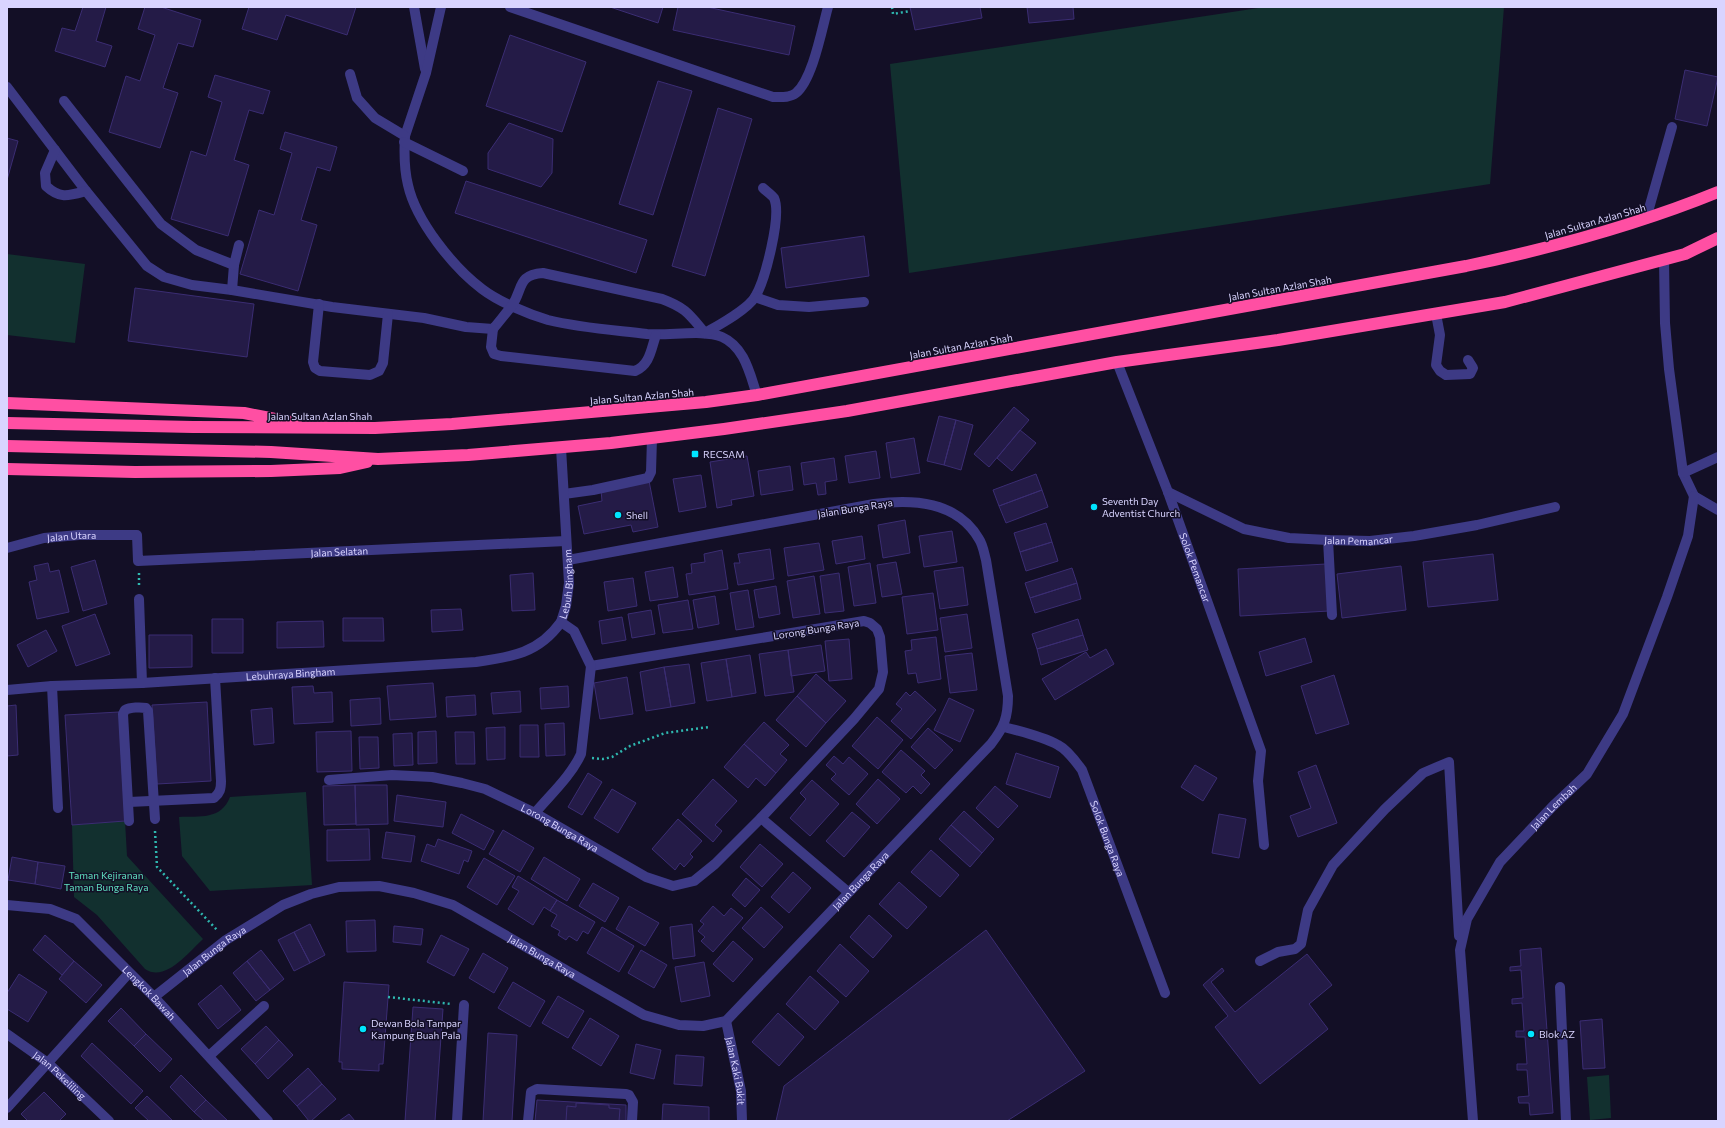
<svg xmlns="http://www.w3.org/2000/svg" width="1725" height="1128" viewBox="0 0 1725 1128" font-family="Commissioner,sans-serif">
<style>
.green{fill:#12302f}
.building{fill:#241b47;stroke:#3b2d73}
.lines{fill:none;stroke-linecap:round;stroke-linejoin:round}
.path{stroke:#2fb8b0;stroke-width:2.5;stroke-dasharray:2 3;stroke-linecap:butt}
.minor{stroke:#3d3a85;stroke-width:10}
.highway{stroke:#ff4fa3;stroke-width:12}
.poi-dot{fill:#00e5ff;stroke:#130f26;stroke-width:1.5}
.labels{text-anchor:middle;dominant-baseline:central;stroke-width:3;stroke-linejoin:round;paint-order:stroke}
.street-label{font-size:10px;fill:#d9d4ff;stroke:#130f26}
.poi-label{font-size:10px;fill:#d9d4ff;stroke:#130f26;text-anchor:start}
.park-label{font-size:10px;fill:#5fe0c0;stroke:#130f26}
</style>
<rect width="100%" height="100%" fill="#130f26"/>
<path class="green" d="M 1265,7 L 1504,7 L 1490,184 L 909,273 L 890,64 Z
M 7,254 L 85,264 L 75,343 L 7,335 Z
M 306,792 L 312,885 L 210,891 L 182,856 L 179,817 C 200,816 221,820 230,797 Z
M 125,821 L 127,856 L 203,939 C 189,952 165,983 145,969 L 97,915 L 74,897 L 72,825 Z
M 1609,1075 L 1611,1118 L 1590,1120 L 1587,1077 Z"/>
<path class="building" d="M 83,7 L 106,7 L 96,41 L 112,46 L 105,67 L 55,51 L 62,28 L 75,31 Z
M 145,7 L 161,7 L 201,20 L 193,47 L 178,43 L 163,88 L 178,93 L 160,148 L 109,132 L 126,76 L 140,81 L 155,35 L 138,29 Z
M 249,7 L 356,7 L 347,35 L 286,15 L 277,40 L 242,29 Z
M 610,7 L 663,7 L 658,23 Z
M 678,7 L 707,7 L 795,26 L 789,55 L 673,30 Z
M 910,7 L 980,7 L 982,18 L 915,30 Z
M 1027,7 L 1073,7 L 1074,19 L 1029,23 Z
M 510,35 L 586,62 L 562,132 L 486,106 Z
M 1685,70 L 1718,77 L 1707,126 L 1675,119 Z
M 215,75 L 270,91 L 263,114 L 249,110 L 234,160 L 249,165 L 228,236 L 171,219 L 191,151 L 206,156 L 222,102 L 208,97 Z
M 658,81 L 692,91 L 653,215 L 619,204 Z
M 718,108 L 752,119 L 705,276 L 672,266 Z
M 509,123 L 553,139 L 552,173 L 541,187 L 488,169 L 488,153 Z
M 285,132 L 337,147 L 330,171 L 317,167 L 301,220 L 317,225 L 298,291 L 240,274 L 259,210 L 274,215 L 292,153 L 280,149 Z
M 7,138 L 18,141 L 7,180 Z
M 466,181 L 647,240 L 636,273 L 455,213 Z
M 864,236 L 869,276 L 786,288 L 781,248 Z
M 135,288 L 254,304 L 247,357 L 128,341 Z
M 1014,407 L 1029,420 L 989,467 L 974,454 Z
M 939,416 L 956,420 L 944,465 L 927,461 Z
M 956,420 L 973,425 L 961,470 L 944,465 Z
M 1020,430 L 1036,443 L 1012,471 L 997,458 Z
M 914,438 L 920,473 L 891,478 L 886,443 Z
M 876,451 L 880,478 L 849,483 L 845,456 Z
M 747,456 L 754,496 L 731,500 L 732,505 L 717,508 L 710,462 Z
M 834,458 L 837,480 L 825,482 L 826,494 L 818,495 L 816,483 L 804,485 L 801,463 Z
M 790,466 L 793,490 L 761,495 L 758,471 Z
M 1036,474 L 1042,490 L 999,506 L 993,490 Z
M 701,475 L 706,507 L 679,512 L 673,479 Z
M 649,481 L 658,527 L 633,532 L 631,525 L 584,534 L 578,506 L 602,501 L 601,490 Z
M 1042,490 L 1048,507 L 1006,523 L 999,506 Z
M 905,520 L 910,553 L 883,558 L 878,525 Z
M 1046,523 L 1052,542 L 1020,552 L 1014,533 Z
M 952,531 L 957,562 L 924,567 L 919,536 Z
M 862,536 L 865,559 L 836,564 L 832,541 Z
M 1052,542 L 1058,561 L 1026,571 L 1020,552 Z
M 819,543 L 824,570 L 788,576 L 784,548 Z
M 770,549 L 774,579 L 738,585 L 734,563 L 740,563 L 738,554 Z
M 722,550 L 728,589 L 689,595 L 686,574 L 692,573 L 691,564 L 705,562 L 704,554 Z
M 1493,554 L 1498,600 L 1428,607 L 1423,562 Z
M 95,560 L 107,604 L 83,611 L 71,567 Z
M 896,562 L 902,594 L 882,597 L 877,565 Z
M 48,563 L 50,572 L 59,570 L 69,612 L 37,619 L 29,582 L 37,580 L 34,566 Z
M 870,563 L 876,603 L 854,606 L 848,567 Z
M 1326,564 L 1329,611 L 1240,616 L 1238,569 Z
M 1401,566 L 1406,610 L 1342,618 L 1337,574 Z
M 673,567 L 678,597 L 650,601 L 645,572 Z
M 963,567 L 968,605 L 940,609 L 934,571 Z
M 1072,568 L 1077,583 L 1030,598 L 1025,583 Z
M 533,573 L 535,610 L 512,611 L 510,575 Z
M 839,573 L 844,611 L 825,613 L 820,576 Z
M 814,576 L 820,614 L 793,618 L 787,581 Z
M 633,578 L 637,606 L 608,611 L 604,582 Z
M 1077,583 L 1081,599 L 1035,613 L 1030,598 Z
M 776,586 L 780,614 L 759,618 L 754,590 Z
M 748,590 L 754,627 L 736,630 L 730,593 Z
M 933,593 L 938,630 L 907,634 L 902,597 Z
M 715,596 L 719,624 L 698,628 L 693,600 Z
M 688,600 L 693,629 L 663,633 L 658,605 Z
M 461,609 L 463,630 L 432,632 L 431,610 Z
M 651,610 L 655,634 L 632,638 L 628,614 Z
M 95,614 L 110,654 L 76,666 L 62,626 Z
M 967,614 L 972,648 L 945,652 L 940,618 Z
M 622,617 L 626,640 L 602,644 L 599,621 Z
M 343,618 L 383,618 L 384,641 L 343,641 Z
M 212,619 L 243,619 L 243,653 L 212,653 Z
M 1078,619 L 1083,635 L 1037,649 L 1032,634 Z
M 323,621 L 324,647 L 277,648 L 277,622 Z
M 46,630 L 57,651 L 28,667 L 17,645 Z
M 149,635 L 192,635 L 192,667 L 149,668 Z
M 1083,635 L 1088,650 L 1041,665 L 1037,649 Z
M 936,637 L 941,679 L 918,683 L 916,673 L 908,674 L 905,651 L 912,650 L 911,640 Z
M 1305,638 L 1312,662 L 1266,676 L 1259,652 Z
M 849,639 L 852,679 L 829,681 L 825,641 Z
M 821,645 L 825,671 L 791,676 L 788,650 Z
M 1106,649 L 1114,664 L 1055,700 L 1042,679 L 1086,652 L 1090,658 Z
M 788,650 L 794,692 L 765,696 L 759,654 Z
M 972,653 L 977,690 L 950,693 L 945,656 Z
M 750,655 L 756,693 L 732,697 L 726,659 Z
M 726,659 L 732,697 L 707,701 L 701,663 Z
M 689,664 L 695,703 L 671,707 L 664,667 Z
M 664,667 L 671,707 L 646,711 L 640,672 Z
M 816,674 L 846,701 L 826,723 L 797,696 Z
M 1334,675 L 1349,724 L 1316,734 L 1301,686 Z
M 627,677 L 633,714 L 600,719 L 594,683 Z
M 433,683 L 436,717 L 390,720 L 387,686 Z
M 313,686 L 314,693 L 332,692 L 333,722 L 294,724 L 292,687 Z
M 568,686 L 569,707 L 541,709 L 540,688 Z
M 520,691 L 521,712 L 493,714 L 491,693 Z
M 915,691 L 936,710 L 911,739 L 891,721 L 902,709 L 896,704 L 906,692 L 910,696 Z
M 475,695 L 476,715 L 447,717 L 446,697 Z
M 797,696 L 826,723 L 806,747 L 776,720 Z
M 380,698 L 381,724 L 351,726 L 350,700 Z
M 949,698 L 974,710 L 960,742 L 934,730 Z
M 207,702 L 211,781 L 157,784 L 152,705 Z
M 16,705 L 18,755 L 7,756 L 7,706 Z
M 272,708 L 274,743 L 254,745 L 251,710 Z
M 119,712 L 125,821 L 72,825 L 65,715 Z
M 877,717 L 903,740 L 878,769 L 852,746 Z
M 764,722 L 789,745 L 780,754 L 787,760 L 776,773 L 744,744 Z
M 564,723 L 565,755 L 546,756 L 545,724 Z
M 520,725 L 538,725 L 539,757 L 520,757 Z
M 505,727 L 505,759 L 487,760 L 486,728 Z
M 928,728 L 953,750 L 935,769 L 911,747 Z
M 351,731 L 352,771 L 317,772 L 316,732 Z
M 436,731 L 437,763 L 418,764 L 418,732 Z
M 455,732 L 474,732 L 475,764 L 456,764 Z
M 412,733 L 413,765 L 394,766 L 393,734 Z
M 359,737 L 378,737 L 379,768 L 360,769 Z
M 744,744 L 776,773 L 765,786 L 756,778 L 748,788 L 724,767 Z
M 901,750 L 925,771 L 921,775 L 930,784 L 921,794 L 913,786 L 906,793 L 882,772 Z
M 1016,753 L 1059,767 L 1050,798 L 1006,784 Z
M 834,756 L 843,764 L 849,757 L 868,774 L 849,795 L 831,779 L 836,774 L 826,765 Z
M 1195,765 L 1217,778 L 1203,801 L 1181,787 Z
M 1316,765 L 1337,823 L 1298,837 L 1290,816 L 1311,808 L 1298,772 Z
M 588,773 L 602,782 L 582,815 L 568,807 Z
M 713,779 L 737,801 L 715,825 L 722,831 L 713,842 L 682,814 Z
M 878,779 L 900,799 L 877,824 L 856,804 Z
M 812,780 L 839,804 L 810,836 L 790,818 L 806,799 L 800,793 Z
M 355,785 L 387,785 L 388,824 L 356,825 Z
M 355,785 L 356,824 L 324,825 L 323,786 Z
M 995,786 L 1018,806 L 998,828 L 976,808 Z
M 612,789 L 636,803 L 618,833 L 594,818 Z
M 397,795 L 446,802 L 443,827 L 394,821 Z
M 964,811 L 994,839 L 982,853 L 951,825 Z
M 852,812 L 870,827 L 844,857 L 826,841 Z
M 461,814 L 494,831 L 484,850 L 452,833 Z
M 1219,814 L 1246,819 L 1239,858 L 1212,853 Z
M 678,819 L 702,841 L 690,854 L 693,857 L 684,867 L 680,863 L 675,870 L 652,849 Z
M 951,825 L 982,853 L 970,867 L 939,839 Z
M 369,829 L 370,860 L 327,861 L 327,830 Z
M 503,830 L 534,848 L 520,872 L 489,854 Z
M 386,832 L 415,836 L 411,862 L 382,858 Z
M 438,839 L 472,851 L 468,862 L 464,860 L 459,874 L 421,861 L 427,844 L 435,847 Z
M 760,844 L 783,864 L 762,887 L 740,867 Z
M 931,850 L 959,875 L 940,897 L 911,872 Z
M 12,857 L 38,862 L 35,884 L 8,880 Z
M 544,857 L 580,879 L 567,901 L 531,879 Z
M 484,858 L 515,876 L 497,905 L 467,887 Z
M 38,862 L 65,866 L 61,889 L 35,884 Z
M 793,872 L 811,888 L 789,913 L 771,897 Z
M 518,876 L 557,900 L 550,911 L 544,907 L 533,925 L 508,909 L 519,891 L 512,887 Z
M 746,878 L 760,890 L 745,907 L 732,895 Z
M 899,882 L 927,907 L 907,929 L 879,904 Z
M 593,883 L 619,898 L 605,922 L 579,906 Z
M 557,900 L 595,922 L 588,934 L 583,931 L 577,941 L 569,936 L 566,940 L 558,935 L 560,931 L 551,926 L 557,915 L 550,911 Z
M 629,906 L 659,923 L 645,946 L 616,929 Z
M 713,906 L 724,916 L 731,908 L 743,918 L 713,952 L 701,941 L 705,937 L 698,931 L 704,924 L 700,921 Z
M 761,907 L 783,927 L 764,948 L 742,928 Z
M 869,915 L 892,936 L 873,958 L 850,937 Z
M 375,920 L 376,951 L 347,952 L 346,921 Z
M 310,924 L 325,955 L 310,963 L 294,932 Z
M 692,924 L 695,956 L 673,959 L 670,927 Z
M 394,926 L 423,929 L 421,945 L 393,942 Z
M 602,927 L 634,946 L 619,972 L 587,953 Z
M 986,930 L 1085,1071 L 1007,1121 L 776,1121 L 784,1086 Z
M 294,932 L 310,963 L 294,971 L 278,940 Z
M 45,935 L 74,961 L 62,975 L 33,950 Z
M 441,935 L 469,949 L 454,976 L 427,962 Z
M 733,941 L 753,959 L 733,982 L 713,964 Z
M 840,944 L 869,971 L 846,997 L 817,971 Z
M 1541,948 L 1553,1113 L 1530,1115 L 1529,1103 L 1519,1103 L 1518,1097 L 1529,1096 L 1527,1070 L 1517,1070 L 1517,1064 L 1527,1064 L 1525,1037 L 1516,1037 L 1516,1031 L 1524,1031 L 1522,1003 L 1512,1004 L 1512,999 L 1523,998 L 1521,970 L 1510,971 L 1510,967 L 1521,966 L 1520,950 Z
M 261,950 L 284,979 L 270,990 L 247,961 Z
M 641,950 L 667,965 L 654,988 L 628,973 Z
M 483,953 L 508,968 L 494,993 L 469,978 Z
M 1307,954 L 1332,985 L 1309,1004 L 1328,1029 L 1260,1084 L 1215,1027 L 1228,1016 L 1203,985 L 1222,968 L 1224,971 L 1211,982 L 1235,1012 Z
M 74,961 L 102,985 L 86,1003 L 59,979 Z
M 247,961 L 270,990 L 256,1001 L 233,973 Z
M 704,962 L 710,996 L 681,1002 L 675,967 Z
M 19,974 L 47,992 L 28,1022 L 7,1009 L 7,993 Z
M 810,976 L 839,1002 L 815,1030 L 786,1004 Z
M 344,982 L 389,985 L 383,1064 L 379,1064 L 379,1071 L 342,1069 L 342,1062 L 339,1062 Z
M 513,982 L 545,1001 L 530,1027 L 498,1008 Z
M 221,985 L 241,1010 L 218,1029 L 198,1004 Z
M 558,996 L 584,1011 L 568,1038 L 542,1023 Z
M 413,1007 L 443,1009 L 435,1121 L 405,1121 Z
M 121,1008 L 146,1034 L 134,1046 L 108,1021 Z
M 778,1013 L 804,1037 L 779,1066 L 752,1042 Z
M 590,1018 L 619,1036 L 601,1066 L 572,1048 Z
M 1602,1019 L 1605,1068 L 1583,1069 L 1580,1021 Z
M 266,1026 L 279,1040 L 255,1064 L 241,1049 Z
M 488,1033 L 517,1035 L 512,1121 L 483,1121 Z
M 146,1034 L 172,1059 L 160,1072 L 134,1046 Z
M 279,1040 L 293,1055 L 268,1079 L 255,1064 Z
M 92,1043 L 143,1091 L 131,1104 L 81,1056 Z
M 636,1044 L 661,1050 L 654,1079 L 630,1073 Z
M 676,1055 L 704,1057 L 702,1086 L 674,1084 Z
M 308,1068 L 322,1084 L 297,1106 L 283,1091 Z
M 181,1075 L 206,1100 L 194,1112 L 170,1087 Z
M 322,1084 L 336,1099 L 311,1121 L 309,1121 L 297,1106 Z
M 44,1092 L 66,1114 L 59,1121 L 28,1121 L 21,1114 Z
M 147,1096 L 173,1121 L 149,1121 L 135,1108 Z
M 206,1100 L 228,1121 L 204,1121 L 194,1112 Z
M 537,1100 L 626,1105 L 626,1121 L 535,1121 Z
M 576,1103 L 609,1105 L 609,1108 L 620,1109 L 619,1121 L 566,1121 L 567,1106 L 576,1107 Z
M 663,1104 L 709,1107 L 709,1121 L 662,1121 Z
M 349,1114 L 355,1121 L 339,1121 Z"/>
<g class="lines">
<path class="path" d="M 892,7 L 893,14 L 910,11
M 139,573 L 139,586
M 592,758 L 603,759 L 612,757 L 630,746 L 665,733 L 709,727
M 155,831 L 157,867 L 218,931
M 388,997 L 451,1004"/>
<g class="minor">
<path d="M 414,7 L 425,69"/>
<path d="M 441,7 L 426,73 L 405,136 C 404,153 404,169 408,185 C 416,221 453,267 482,289 C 499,302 528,314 548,320 C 581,328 614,330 647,334 C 670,336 703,329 722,337 C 745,347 750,375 757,395"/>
<path d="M 510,7 L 773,97 C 780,97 790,98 796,93 C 813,79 822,28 828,7"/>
<path d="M 350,74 L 357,98 L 375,118 L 405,136"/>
<path d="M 7,87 L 86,191 L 147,266 L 164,277 L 192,285 L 232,290 L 332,307 L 424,318 L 466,327 L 493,329 C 499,322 505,314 511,307 C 524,289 516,275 543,273 L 662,299 C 686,308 689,314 705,333 C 719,325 747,310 755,297 C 765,281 782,215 774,198 C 772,195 766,191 763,188"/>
<path d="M 64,101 L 161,224 L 196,250 L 234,265 L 232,290"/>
<path d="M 404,142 L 463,171"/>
<path d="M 55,150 L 45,173 L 46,186 C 60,199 68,196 86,191"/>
<path d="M 1646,219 L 1672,127"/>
<path d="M 1664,260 L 1665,323 L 1669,369 L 1683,473 L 1694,496"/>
<path d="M 234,265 L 239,245"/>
<path d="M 755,297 L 778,305 L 809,307 L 864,302"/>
<path d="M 319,304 L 313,362 L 315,368 L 320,371 L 370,375 L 379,371 L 383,363 L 388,314"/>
<path d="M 1436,314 L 1440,335 L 1436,365 L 1440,371 L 1446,375 L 1470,374 L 1473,368 L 1468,360"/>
<path d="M 493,329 L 491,347 L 494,354 L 501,356 L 635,371 C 650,365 651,349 656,335"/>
<path id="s1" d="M 1117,362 L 1168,492 L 1261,751 L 1258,781 L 1264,845"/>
<path d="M 1683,473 L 1718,457"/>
<path id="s2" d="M 1168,492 L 1244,529 L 1289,538 L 1328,540 L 1370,541 L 1414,536 L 1477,525 L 1555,507"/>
<path d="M 564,494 L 593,490 L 648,478 L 651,472 L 652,438"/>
<path d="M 1694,496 L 1718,510"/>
<path d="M 1328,540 L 1332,615"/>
<path id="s3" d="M 7,548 L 44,538 L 79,535 L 137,535 L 138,561 L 566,541"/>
<path d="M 139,599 L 142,683"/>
<path d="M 52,686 L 58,808"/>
<path id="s4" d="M 7,690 L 52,686 L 142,683 L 476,662 C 512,657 539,653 561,622"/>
<path id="s5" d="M 1004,727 C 1022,732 1042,736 1058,745 C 1068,750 1076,762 1082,770 L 1165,993"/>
<path id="s6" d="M 329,780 L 392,775 L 432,777 L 462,783 L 485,789 L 535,813 L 646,877 L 673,886 L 694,881 L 715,864 L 761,818 L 854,719 L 879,689 L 883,672 L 880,637 L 877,629 L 870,623 L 864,621 L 591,666"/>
<path d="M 129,802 L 214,798 C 220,793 221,789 221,781 L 215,678"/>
<path id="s7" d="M 535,813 C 550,795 571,776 581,754 L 591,666 L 574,631 L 561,622 L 566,606 L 569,583 L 561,448"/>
<path d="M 761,818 L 848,892"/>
<path d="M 129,821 L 123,714 L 125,710 C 130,707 141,707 146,708 L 148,711 L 155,819"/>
<path id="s8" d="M 7,905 L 50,909 L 76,919 L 154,997 L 268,1121"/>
<path d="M 1260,961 L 1278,952 L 1295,949 L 1301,944 L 1308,910 L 1333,865 L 1385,809 L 1423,773 L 1449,762 L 1459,936"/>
<path d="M 1560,987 L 1566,1121"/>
<path id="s9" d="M 154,997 L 226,940 L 283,905 L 311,894 L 339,887 L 379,886 L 414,893 L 453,905 L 644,1015 L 679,1025 L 703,1026 L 726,1021 L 991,744 C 1004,727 1008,718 1008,696 L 986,560 C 984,553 983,545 979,539 C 957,501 913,499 874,504 L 568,560"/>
<path id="s10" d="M 726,1021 L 741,1091 L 742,1121"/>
<path id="s11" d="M 7,1034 L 48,1063 L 109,1121"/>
<path d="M 209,1056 L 264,1006"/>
<path d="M 7,1108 L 129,973"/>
<path d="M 457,1121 L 464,1005"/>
<path d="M 528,1121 L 531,1092 L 537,1089 L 626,1094 L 629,1095 L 633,1102 L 632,1121"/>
<path id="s12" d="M 1473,1121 L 1460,950 L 1467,919 L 1500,862 L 1553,806 L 1587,774 L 1623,714 L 1667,597 L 1688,536 L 1694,496"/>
</g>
<path class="highway" d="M 7,403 L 244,413 L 296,423
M 7,423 L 193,427 L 375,428 L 452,424 L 706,402 L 757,395 L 1466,266 C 1552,248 1637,225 1718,192
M 7,446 L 271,452 L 378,459 L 468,455 L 611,443 L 724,429 L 847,411 L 1117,362 L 1278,340 L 1505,302 L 1685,254 L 1718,238
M 7,469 L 135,472 L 271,471 L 340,468 L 367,462"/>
</g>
<g class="poi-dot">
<rect x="691" y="450" width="8" height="8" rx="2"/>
<circle cx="1094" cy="507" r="4"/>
<circle cx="618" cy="515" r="4"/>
<circle cx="363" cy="1029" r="4"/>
<circle cx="1531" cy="1034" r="4"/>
</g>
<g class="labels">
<g class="street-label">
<text transform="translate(1595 221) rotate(-16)">Jalan Sultan Azlan Shah</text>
<text transform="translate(1280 288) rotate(-10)">Jalan Sultan Azlan Shah</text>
<text transform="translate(961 346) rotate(-10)">Jalan Sultan Azlan Shah</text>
<text transform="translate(642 396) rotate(-5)">Jalan Sultan Azlan Shah</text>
<text x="320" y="416">Jalan Sultan Azlan Shah</text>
<text transform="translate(855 508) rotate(-9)">Jalan Bunga Raya</text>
<text stroke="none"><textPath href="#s3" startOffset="66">Jalan Utara</textPath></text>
<text stroke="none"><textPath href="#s2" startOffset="200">Jalan Pemancar</textPath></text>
<text stroke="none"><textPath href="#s3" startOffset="359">Jalan Selatan</textPath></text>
<text stroke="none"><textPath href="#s1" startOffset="220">Solok Pemancar</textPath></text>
<text stroke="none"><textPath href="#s7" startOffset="257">Lebuh Bingham</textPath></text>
<text transform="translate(816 629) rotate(-9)">Lorong Bunga Raya</text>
<text stroke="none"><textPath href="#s4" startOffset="284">Lebuhraya Bingham</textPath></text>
<text stroke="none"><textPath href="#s12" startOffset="346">Jalan Lembah</textPath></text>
<text stroke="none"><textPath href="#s6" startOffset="242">Lorong Bunga Raya</textPath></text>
<text stroke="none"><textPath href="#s5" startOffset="165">Solok Bunga Raya</textPath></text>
<text stroke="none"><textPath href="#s9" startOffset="833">Jalan Bunga Raya</textPath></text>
<text stroke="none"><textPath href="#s9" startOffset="76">Jalan Bunga Raya</textPath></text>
<text stroke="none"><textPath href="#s9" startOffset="437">Jalan Bunga Raya</textPath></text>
<text stroke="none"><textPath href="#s8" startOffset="175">Lengkok Bawah</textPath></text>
<text stroke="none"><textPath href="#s10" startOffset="51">Jalan Kaki Bukit</textPath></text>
<text stroke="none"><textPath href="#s11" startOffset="67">Jalan Pekeliling</textPath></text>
</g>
<g class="poi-label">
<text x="703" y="454">RECSAM</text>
<text x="1102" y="501">Seventh Day<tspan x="1102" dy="12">Adventist Church</tspan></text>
<text x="626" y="515">Shell</text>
<text x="371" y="1023">Dewan Bola Tampar<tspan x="371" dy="12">Kampung Buah Pala</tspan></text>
<text x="1539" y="1034">Blok AZ</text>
</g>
<g class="park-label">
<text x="106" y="875">Taman Kejiranan<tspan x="106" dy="12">Taman Bunga Raya</tspan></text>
</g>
</g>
<rect width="1725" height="1128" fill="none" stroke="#d9d4ff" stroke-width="16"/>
</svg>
